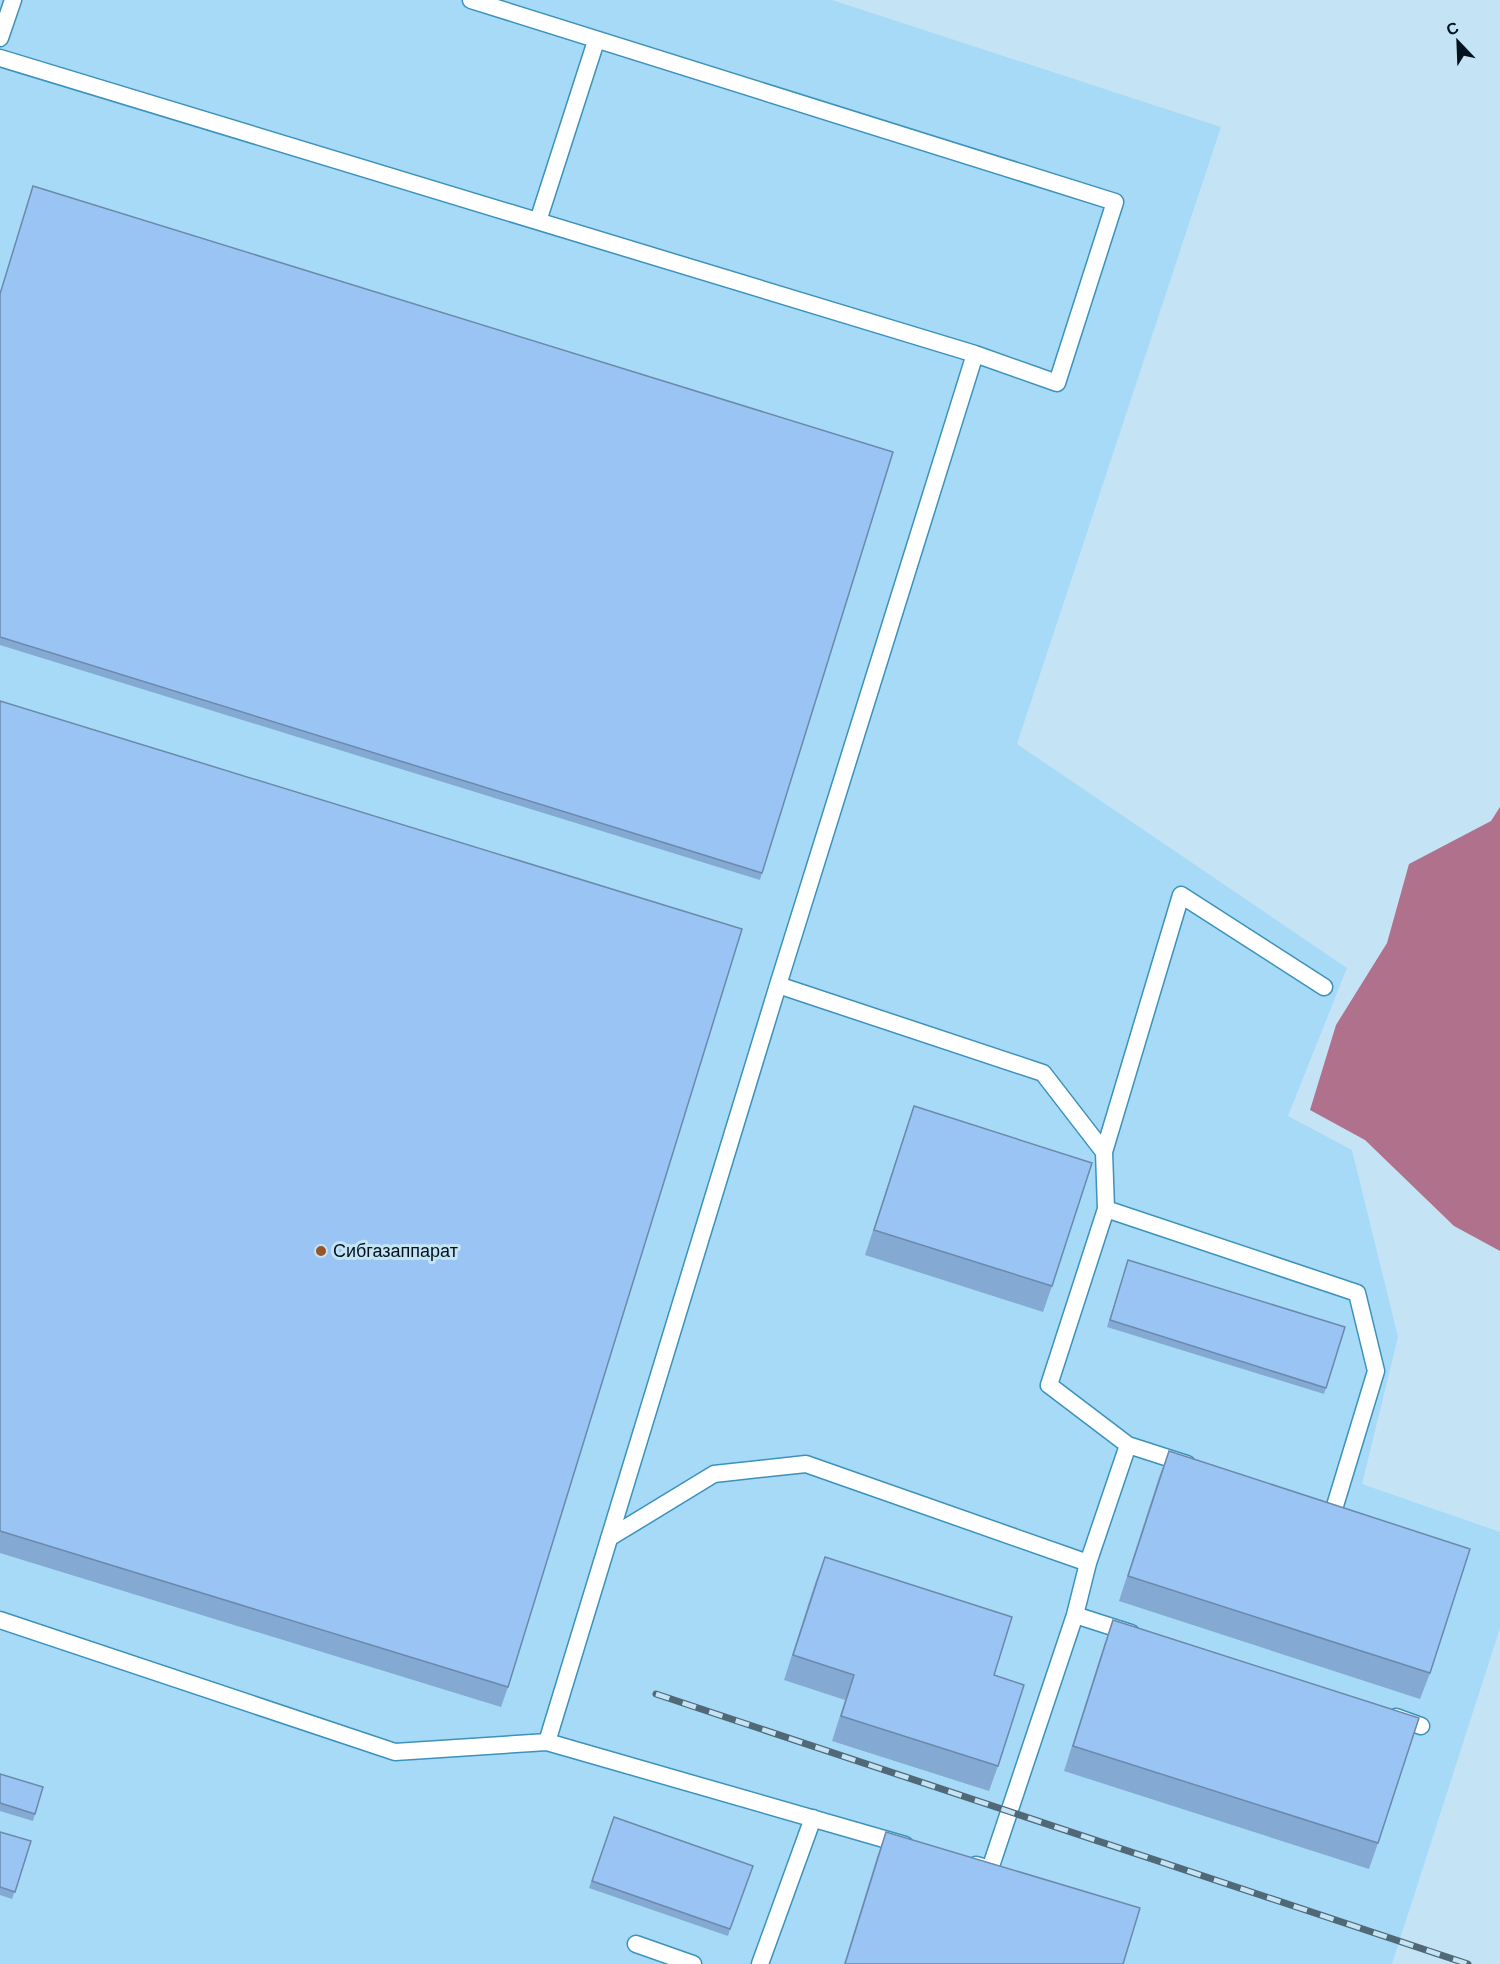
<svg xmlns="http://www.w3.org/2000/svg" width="1500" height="1964" viewBox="0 0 1500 1964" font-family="Helvetica,sans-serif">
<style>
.built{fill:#a6daf7}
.water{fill:#b0718c}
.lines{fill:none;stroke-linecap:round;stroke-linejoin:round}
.service-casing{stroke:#3b92bb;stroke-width:19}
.service{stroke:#fff;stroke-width:16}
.rail-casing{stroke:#516977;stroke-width:7}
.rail{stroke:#c4e4f5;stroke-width:4.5;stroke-dasharray:14;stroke-linecap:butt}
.wall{fill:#84a9d2}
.building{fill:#9ac4f4;stroke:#6c89ab;stroke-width:1.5}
.poi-dot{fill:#995527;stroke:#c4e4f5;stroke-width:2}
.labels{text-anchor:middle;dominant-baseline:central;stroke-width:6;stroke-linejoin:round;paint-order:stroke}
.poi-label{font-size:18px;fill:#00121e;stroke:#c4e4f5;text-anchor:start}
</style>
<rect width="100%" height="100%" fill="#c4e4f5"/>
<path class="built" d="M 0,0 L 832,0 L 1221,127 L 1017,744 L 1347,968 L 1288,1116 L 1352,1150 L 1398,1337 L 1362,1484 L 1500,1532 L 1500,1628 L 1392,1964 L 0,1964 Z"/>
<path class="water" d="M 1500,807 L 1500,1251 L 1454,1226 L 1365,1140 L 1310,1110 L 1336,1025 L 1387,943 L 1409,864 L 1491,821 Z"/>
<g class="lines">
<defs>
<path id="service" d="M 471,0 L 1115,202 L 1057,383 L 975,354 L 778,985 L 547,1742
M 0,38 L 13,0
M 0,58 L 975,354
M 538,221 L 596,41
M 778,985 L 1043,1073 L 1104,1152 L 1106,1209 L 1049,1385 L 1128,1445 L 1088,1563 L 1075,1615 L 990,1869 L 976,1865
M 1104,1152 L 1181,895 L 1324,987
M 1106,1209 L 1357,1293 L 1376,1371 L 1334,1509
M 1128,1445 L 1187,1464
M 609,1538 L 714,1474 L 806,1464 L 1088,1563
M 1075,1615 L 1131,1633
M 0,1620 L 395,1752 L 547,1742 L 905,1845
M 1396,1717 L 1421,1726
M 636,1944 L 693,1964
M 760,1964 L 813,1818"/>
</defs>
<use href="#service" class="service-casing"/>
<use href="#service" class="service"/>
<defs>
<path id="rail" d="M 656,1694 L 1468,1964"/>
</defs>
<use href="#rail" class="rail-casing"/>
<use href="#rail" class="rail"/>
</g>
<path class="wall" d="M 0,292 L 762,873 L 760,880 L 0,645 Z
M 0,701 L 508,1687 L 501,1707 L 0,1553 Z
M 914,1106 L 1052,1286 L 1043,1312 L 865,1255 L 905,1132 Z
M 1126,1266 L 1345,1327 L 1324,1394 L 1107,1327 Z
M 1169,1451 L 1430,1673 L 1420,1699 L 1119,1601 L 1159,1477 Z
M 825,1557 L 994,1675 L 998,1766 L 989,1791 L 832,1741 L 845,1700 L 784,1680 L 815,1583 Z
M 1113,1620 L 1378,1843 L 1369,1869 L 1064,1771 L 1104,1645 Z
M 0,1774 L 35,1814 L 33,1821 L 0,1811 Z
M 614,1817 L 730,1929 L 728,1936 L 589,1888 Z
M 0,1832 L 31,1841 L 12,1899 L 0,1895 Z
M 886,1832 L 1123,1964 L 844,1964 L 877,1857 Z"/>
<path class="building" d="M 33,186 L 893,452 L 762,873 L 0,637 L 0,294 Z
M 0,701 L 742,929 L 508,1687 L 0,1531 Z
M 914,1106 L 1092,1163 L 1052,1286 L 874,1230 Z
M 1128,1260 L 1345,1327 L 1326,1388 L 1110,1320 Z
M 1169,1451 L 1470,1549 L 1430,1673 L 1128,1576 Z
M 825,1557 L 1012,1617 L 994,1675 L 1024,1685 L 998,1766 L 841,1716 L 854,1675 L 793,1655 Z
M 1113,1620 L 1419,1718 L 1378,1843 L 1073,1746 Z
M 0,1774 L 43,1787 L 35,1814 L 0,1803 Z
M 614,1817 L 753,1866 L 730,1929 L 592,1881 Z
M 0,1832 L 31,1841 L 15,1892 L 0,1887 Z
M 886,1832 L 1140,1908 L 1123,1964 L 845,1964 Z"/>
<circle class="poi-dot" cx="321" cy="1251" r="6"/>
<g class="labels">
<g class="poi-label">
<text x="333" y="1251">Сибгазаппарат</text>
</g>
</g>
<g transform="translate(1458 42) rotate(337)" stroke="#c4e4f5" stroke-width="4.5" paint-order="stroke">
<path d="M0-4.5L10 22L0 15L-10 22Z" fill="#00121e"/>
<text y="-9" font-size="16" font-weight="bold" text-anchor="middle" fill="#00121e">С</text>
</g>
</svg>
